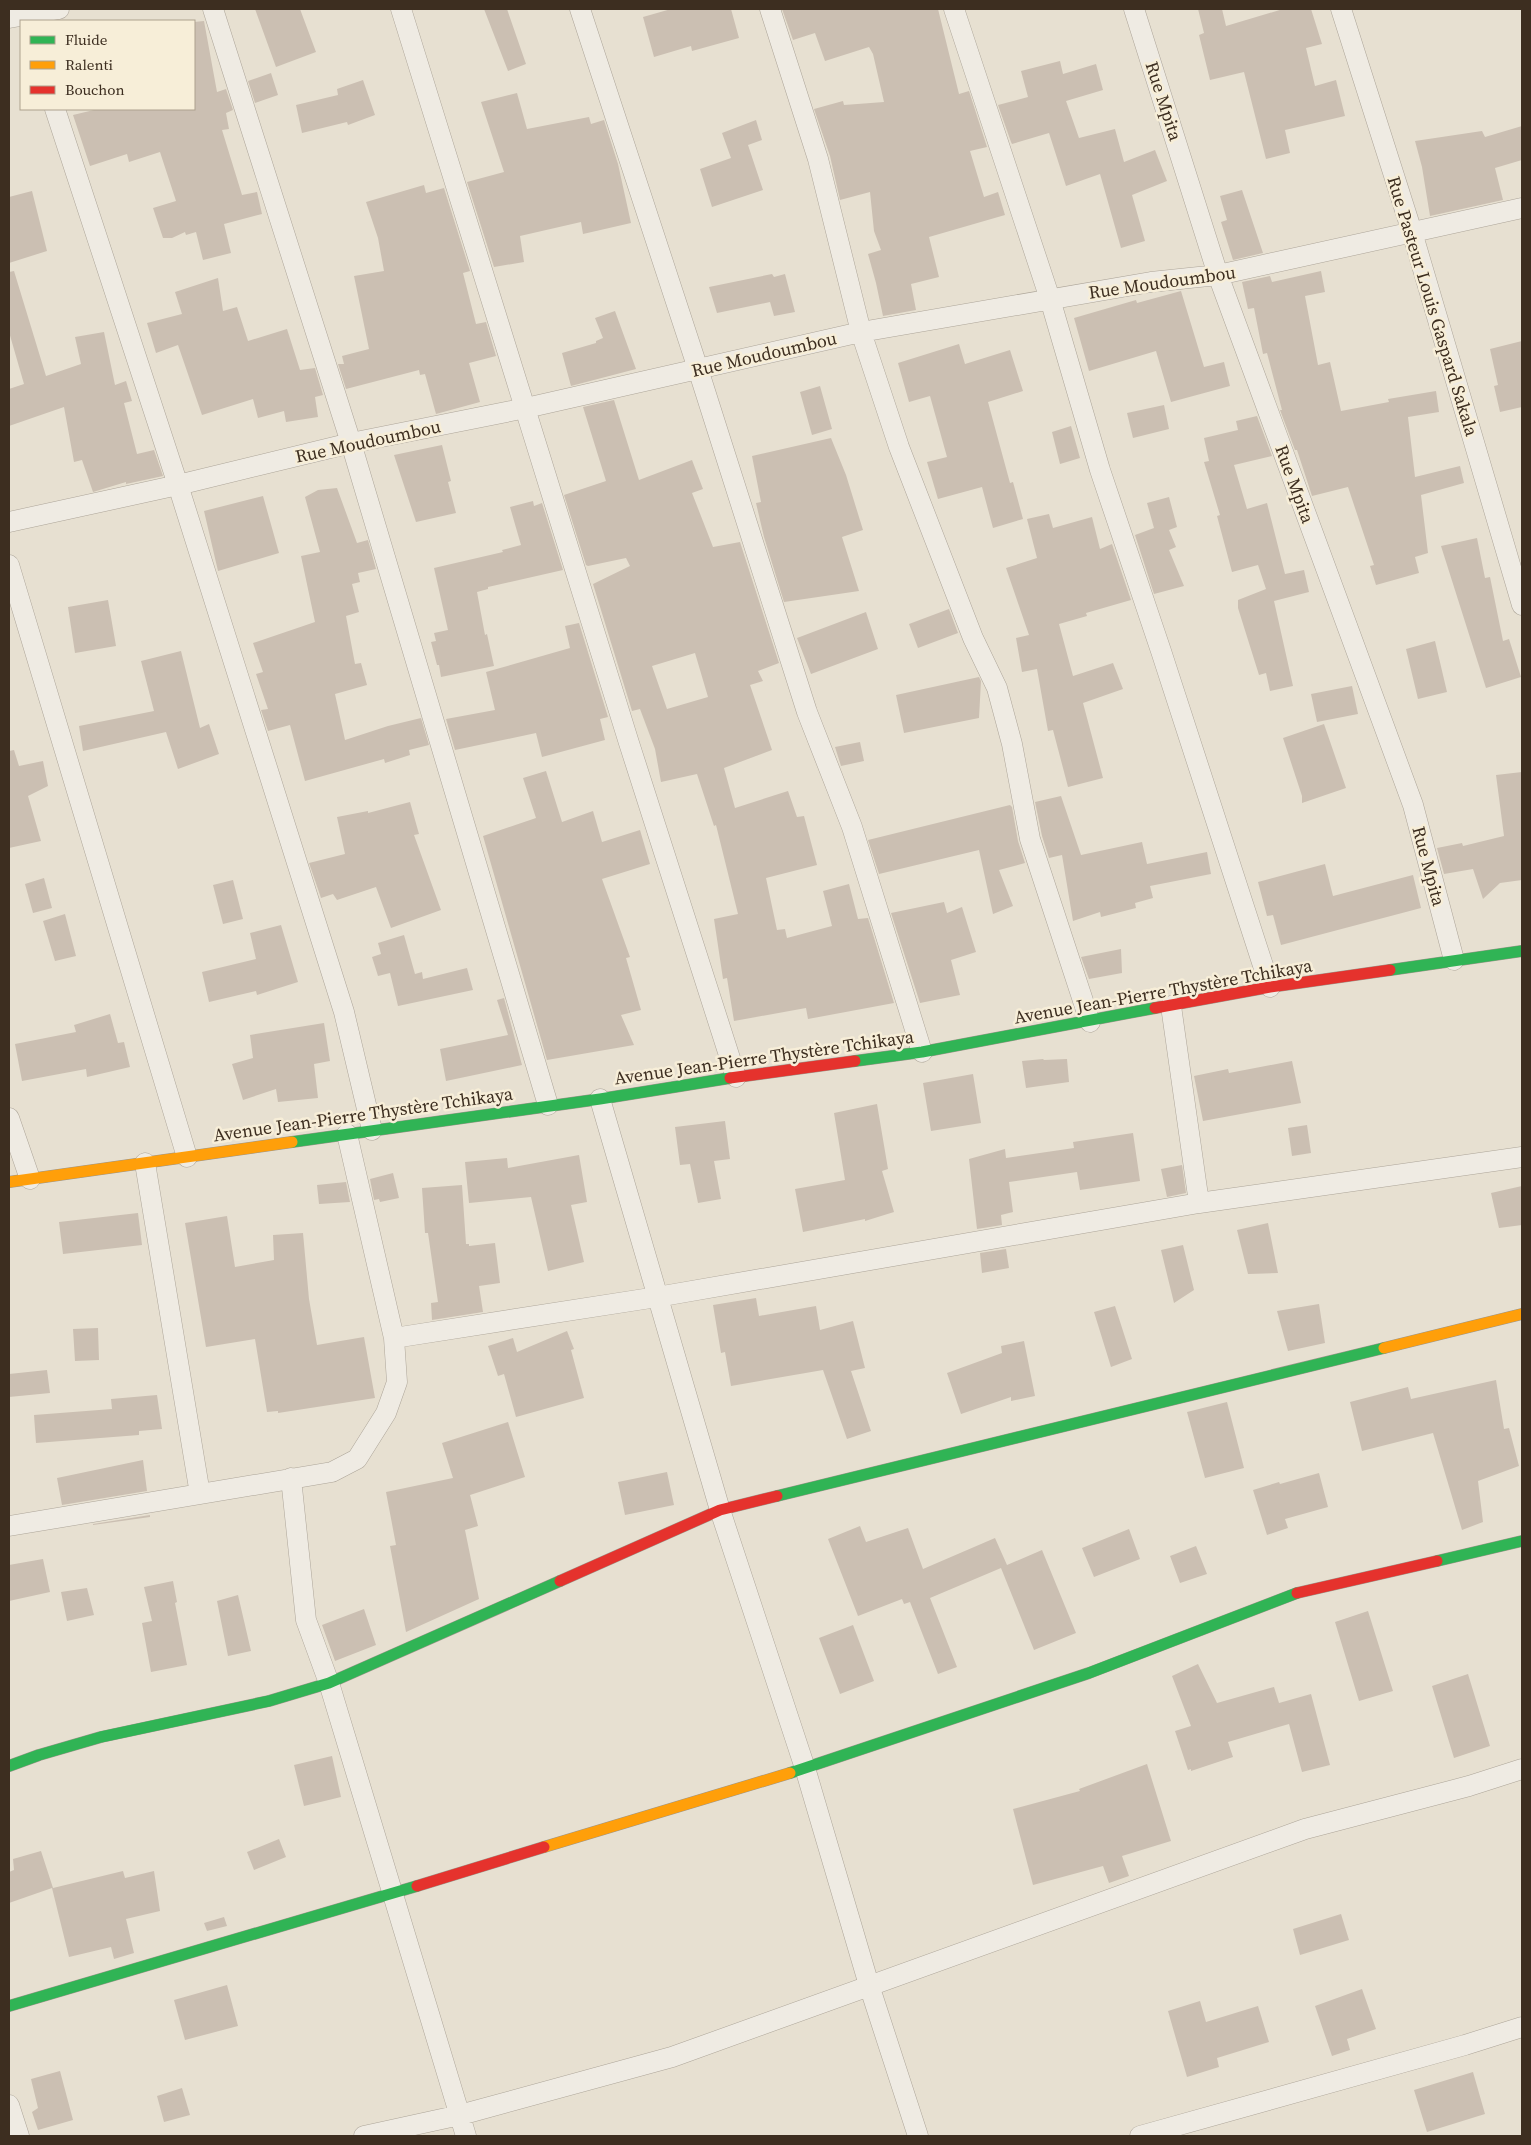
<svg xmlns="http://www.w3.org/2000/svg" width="1531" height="2145" viewBox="0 0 1531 2145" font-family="'Source Serif 4',serif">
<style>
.building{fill:#cbbfb2;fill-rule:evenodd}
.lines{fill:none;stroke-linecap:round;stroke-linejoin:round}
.street-casing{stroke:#ada599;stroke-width:21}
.fast-casing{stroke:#9c958a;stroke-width:12}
.slow-casing{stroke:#9c958a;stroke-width:12}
.jam-casing{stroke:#9c958a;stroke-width:12}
.street{stroke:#efebe3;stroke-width:20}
.fast{stroke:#30b455;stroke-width:11}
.slow{stroke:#ff9f0a;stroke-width:11}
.jam{stroke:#e5322d;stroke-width:11}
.labels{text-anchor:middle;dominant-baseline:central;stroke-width:5;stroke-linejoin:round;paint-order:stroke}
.street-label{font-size:18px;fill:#3d2e20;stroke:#f7eed8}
</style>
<rect width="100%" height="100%" fill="#e7e0d1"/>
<path class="building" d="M 255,9 L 300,9 L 316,52 L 276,67 Z
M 484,9 L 507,9 L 526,64 L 508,71 Z
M 671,9 L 731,9 L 739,38 L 692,51 L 691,46 L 654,57 L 643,17 Z
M 782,9 L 938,9 L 959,94 L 969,91 L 987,147 L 970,151 L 984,197 L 998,192 L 1005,215 L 929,237 L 939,277 L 911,284 L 916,310 L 883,316 L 876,283 L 868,254 L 881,250 L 874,231 L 870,192 L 840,200 L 830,156 L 814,109 L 843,101 L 844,105 L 884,102 L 873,54 L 869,47 L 825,61 L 815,33 L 793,40 Z
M 1198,9 L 1222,9 L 1226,26 L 1283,9 L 1311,9 L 1322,44 L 1306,48 L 1315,86 L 1336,80 L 1345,116 L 1285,130 L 1290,153 L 1266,159 L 1244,72 L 1210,80 L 1199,35 L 1204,33 Z
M 204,21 L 217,92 L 226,89 L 233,110 L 226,113 L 229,129 L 222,130 L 242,195 L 257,192 L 262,214 L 224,224 L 231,253 L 203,260 L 196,232 L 186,235 L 185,232 L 172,238 L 163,238 L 153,208 L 176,201 L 160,152 L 129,162 L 127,154 L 90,166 L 73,115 L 98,109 L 194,109 L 194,22 Z
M 1060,61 L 1063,74 L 1096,64 L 1103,90 L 1066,101 L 1079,138 L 1115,129 L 1124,162 L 1155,150 L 1167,181 L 1132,195 L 1145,241 L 1121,248 L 1100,174 L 1066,186 L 1049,133 L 1012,144 L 1011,142 L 998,105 L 1028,97 L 1021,71 Z
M 271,73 L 278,95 L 255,103 L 248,81 Z
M 363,80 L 375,115 L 348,125 L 347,122 L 302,133 L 296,105 L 338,95 L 337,89 Z
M 517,93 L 527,129 L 589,117 L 591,124 L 604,120 L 618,164 L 631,223 L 583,234 L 581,222 L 520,236 L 524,262 L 494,267 L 467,182 L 504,172 L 481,102 Z
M 756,120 L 762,140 L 748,145 L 763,190 L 712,207 L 700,169 L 731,158 L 722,133 Z
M 1522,126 L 1522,160 L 1495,168 L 1503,200 L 1430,216 L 1422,167 L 1415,141 L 1482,131 L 1485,137 Z
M 424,185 L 426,193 L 444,188 L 470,271 L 463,273 L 476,324 L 486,322 L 496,356 L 469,363 L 480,402 L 436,414 L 425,374 L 420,375 L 419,370 L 346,389 L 338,364 L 344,364 L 342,356 L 369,349 L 354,276 L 384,271 L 378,238 L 366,202 Z
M 1242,190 L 1263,253 L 1233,260 L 1221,222 L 1227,220 L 1220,196 Z
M 32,191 L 47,251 L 9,263 L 9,197 Z
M 14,271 L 46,376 L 81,364 L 75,337 L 104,332 L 115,385 L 126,381 L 132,401 L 124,403 L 137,454 L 154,450 L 163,476 L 126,484 L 126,482 L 93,492 L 82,460 L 74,462 L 64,407 L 9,426 L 9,389 L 24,384 L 9,332 L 9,272 Z
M 1321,271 L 1325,292 L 1305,296 L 1318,365 L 1330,362 L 1341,411 L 1389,402 L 1388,399 L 1436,391 L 1439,412 L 1408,417 L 1415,477 L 1460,466 L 1464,483 L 1421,495 L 1428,553 L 1415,557 L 1419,573 L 1376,585 L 1370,566 L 1374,565 L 1348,487 L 1312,496 L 1297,450 L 1295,450 L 1280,410 L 1282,410 L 1267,353 L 1263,354 L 1254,308 L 1248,309 L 1242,282 L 1270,276 L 1272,282 Z
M 772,274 L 774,277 L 785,274 L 795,312 L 774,316 L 770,302 L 717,313 L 709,287 Z
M 218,278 L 223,311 L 237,307 L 248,341 L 287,329 L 300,370 L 315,368 L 323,395 L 315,397 L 318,417 L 286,422 L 284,411 L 258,418 L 253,399 L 202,415 L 178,345 L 156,353 L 147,323 L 182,314 L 175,292 Z
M 1181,291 L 1204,367 L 1224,362 L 1230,386 L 1171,402 L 1156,351 L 1089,371 L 1074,318 L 1136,300 L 1137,303 Z
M 615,311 L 636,369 L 571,386 L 562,353 L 596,343 L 596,341 L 603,338 L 595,318 Z
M 1522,341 L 1522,407 L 1500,412 L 1494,386 L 1498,385 L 1490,349 Z
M 959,344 L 965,364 L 1010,350 L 1023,391 L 988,402 L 1010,483 L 1013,482 L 1023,519 L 993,528 L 982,487 L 938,499 L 927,462 L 947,457 L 930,396 L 909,402 L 898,363 Z
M 820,386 L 832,429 L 812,435 L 800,392 Z
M 614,400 L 639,480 L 692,460 L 703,489 L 692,493 L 713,547 L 740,542 L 779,663 L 758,671 L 763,681 L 750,685 L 772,750 L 724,768 L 735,808 L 788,791 L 797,817 L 804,816 L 817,865 L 766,878 L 777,930 L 785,929 L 787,938 L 832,926 L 823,891 L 849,884 L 858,919 L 868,918 L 894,1003 L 808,1019 L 806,1008 L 734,1021 L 727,978 L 723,979 L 714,919 L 738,914 L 716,825 L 714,826 L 697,774 L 661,782 L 655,749 L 640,709 L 632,711 L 593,584 L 630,566 L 626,558 L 588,566 L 586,565 L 564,495 L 606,481 L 583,407 ZM 695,653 L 708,697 L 667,709 L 652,666 Z
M 1164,405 L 1169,429 L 1133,438 L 1127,413 Z
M 1257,416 L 1272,456 L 1234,465 L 1247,509 L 1267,503 L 1285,574 L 1304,570 L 1309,592 L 1274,601 L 1293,686 L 1270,691 L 1266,673 L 1259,675 L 1238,608 L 1238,600 L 1266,589 L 1258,565 L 1232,572 L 1217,516 L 1220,515 L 1204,462 L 1209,461 L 1204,438 L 1238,430 L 1236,421 Z
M 1071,426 L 1080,458 L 1060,464 L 1052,432 Z
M 831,438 L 846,475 L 863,530 L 842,537 L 859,591 L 784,602 L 764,537 L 756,503 L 761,502 L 752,456 Z
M 442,445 L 451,481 L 448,482 L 456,513 L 416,522 L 394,455 Z
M 337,488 L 357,543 L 368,540 L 376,569 L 358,573 L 360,582 L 352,584 L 359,612 L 346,616 L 355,664 L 361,663 L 367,685 L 335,694 L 345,740 L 388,726 L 421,718 L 429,745 L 409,750 L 410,755 L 385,763 L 384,759 L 305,781 L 290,725 L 268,731 L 261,710 L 268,709 L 256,674 L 263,672 L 253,643 L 315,622 L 301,556 L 320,552 L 305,497 L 318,490 Z
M 263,496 L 279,553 L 218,571 L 204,511 Z
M 1169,497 L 1177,527 L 1169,530 L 1176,547 L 1169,550 L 1184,586 L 1154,594 L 1135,535 L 1154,528 L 1147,503 Z
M 533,501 L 534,506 L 542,503 L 563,570 L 488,587 L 488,589 L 477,592 L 485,635 L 487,634 L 494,666 L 441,677 L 439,665 L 437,665 L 431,642 L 436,641 L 434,633 L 448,630 L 434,568 L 503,552 L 502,550 L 521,545 L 510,507 Z
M 1049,514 L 1053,528 L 1092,517 L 1100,549 L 1112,544 L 1131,600 L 1086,613 L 1087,616 L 1059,624 L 1073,676 L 1113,663 L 1123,689 L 1083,703 L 1103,778 L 1068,787 L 1053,730 L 1048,731 L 1037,669 L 1022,672 L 1016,638 L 1029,635 L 1006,568 L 1037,558 L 1027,519 Z
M 1477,538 L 1485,578 L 1490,577 L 1503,641 L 1509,639 L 1521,677 L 1486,688 L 1441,546 Z
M 108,600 L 116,646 L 75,653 L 68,607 Z
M 949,609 L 958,633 L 918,648 L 909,624 Z
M 866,612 L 878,649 L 811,674 L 797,638 Z
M 579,623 L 608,717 L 600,719 L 605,740 L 542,757 L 536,733 L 455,750 L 446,719 L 495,710 L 486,672 L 570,648 L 565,626 Z
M 1435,641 L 1447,692 L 1418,699 L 1406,649 Z
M 181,651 L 200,728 L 209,724 L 219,754 L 178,769 L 166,732 L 83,751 L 79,726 L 154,711 L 141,661 Z
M 979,677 L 981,681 L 979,718 L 904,733 L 896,695 Z
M 1352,686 L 1358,714 L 1317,722 L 1311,694 Z
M 1324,724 L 1346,788 L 1302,803 L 1302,796 L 1283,738 Z
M 860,742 L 864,761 L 841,766 L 835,747 Z
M 14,750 L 19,766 L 43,761 L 48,786 L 28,796 L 41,841 L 9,848 L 9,751 Z
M 546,771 L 562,822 L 593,811 L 602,842 L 640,830 L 650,864 L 602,879 L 630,957 L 626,958 L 641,1010 L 621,1015 L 634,1045 L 547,1060 L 483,836 L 536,818 L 523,778 Z
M 1522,772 L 1522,880 L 1500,883 L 1483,899 L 1473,869 L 1444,874 L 1437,848 L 1462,843 L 1463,846 L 1504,836 L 1496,775 Z
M 1061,796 L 1081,855 L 1142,842 L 1147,864 L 1207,852 L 1211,874 L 1150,886 L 1153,898 L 1135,903 L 1136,908 L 1101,917 L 1100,912 L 1073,921 L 1062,855 L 1049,858 L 1042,836 L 1035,802 Z
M 410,802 L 419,834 L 414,835 L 441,910 L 391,928 L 376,887 L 337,900 L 333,894 L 321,898 L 309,863 L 345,854 L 337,817 L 368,811 L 368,813 Z
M 1010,805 L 1012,807 L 1018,841 L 1025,863 L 999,870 L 1013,906 L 993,914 L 979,850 L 879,874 L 868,840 Z
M 1325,864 L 1333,896 L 1413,875 L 1421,908 L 1281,945 L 1273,915 L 1267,916 L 1258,882 Z
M 44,878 L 52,908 L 33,913 L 25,884 Z
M 233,880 L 243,919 L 223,924 L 213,885 Z
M 944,902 L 947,913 L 962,907 L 976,952 L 951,960 L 960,995 L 920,1003 L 891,913 Z
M 65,914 L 76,956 L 55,961 L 43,921 Z
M 281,925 L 298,982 L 257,995 L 256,991 L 209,1002 L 202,972 L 256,959 L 250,933 Z
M 404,935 L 415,974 L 422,972 L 423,979 L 467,968 L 473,990 L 398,1006 L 390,973 L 378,976 L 372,957 L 381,954 L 378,943 Z
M 1121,949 L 1122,973 L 1089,979 L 1081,957 Z
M 504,998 L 522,1065 L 446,1081 L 440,1049 L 508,1035 L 497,1000 Z
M 110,1014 L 118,1043 L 124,1042 L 130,1067 L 87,1077 L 86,1069 L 22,1081 L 15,1044 L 76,1032 L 74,1025 Z
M 324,1023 L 330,1061 L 314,1064 L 318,1098 L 278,1102 L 276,1089 L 243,1100 L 232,1064 L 253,1058 L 250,1035 Z
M 1043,1059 L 1044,1060 L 1067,1059 L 1069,1082 L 1026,1088 L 1022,1061 Z
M 1292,1061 L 1301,1103 L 1203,1121 L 1194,1076 L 1228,1069 L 1229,1073 Z
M 973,1074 L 981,1123 L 931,1131 L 923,1083 Z
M 877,1104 L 888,1169 L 882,1171 L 894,1212 L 865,1221 L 865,1219 L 803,1232 L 795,1189 L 845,1180 L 834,1113 Z
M 725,1121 L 730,1159 L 714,1161 L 721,1199 L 698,1203 L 690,1164 L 680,1165 L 675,1127 Z
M 1307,1125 L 1311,1153 L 1292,1156 L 1288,1128 Z
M 1133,1133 L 1140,1181 L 1080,1190 L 1077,1172 L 1009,1182 L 1013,1212 L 1001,1215 L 1002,1225 L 977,1229 L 969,1159 L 1005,1149 L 1006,1158 L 1074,1148 L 1073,1142 Z
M 579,1155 L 587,1202 L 571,1205 L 584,1262 L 548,1271 L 531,1197 L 469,1203 L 465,1162 L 507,1158 L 508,1168 Z
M 1182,1165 L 1186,1193 L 1167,1197 L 1161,1169 Z
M 393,1173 L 399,1198 L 380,1202 L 379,1199 L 374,1200 L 370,1179 Z
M 346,1182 L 350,1202 L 319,1204 L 317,1185 Z
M 462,1185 L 466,1244 L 469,1244 L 469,1246 L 495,1243 L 500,1283 L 479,1286 L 483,1312 L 432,1320 L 431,1303 L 438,1302 L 428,1233 L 425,1233 L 422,1188 Z
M 1522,1186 L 1522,1225 L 1499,1228 L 1491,1193 Z
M 138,1213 L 142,1245 L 63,1254 L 59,1222 Z
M 227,1216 L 235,1267 L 274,1260 L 273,1235 L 303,1233 L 309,1299 L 317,1345 L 364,1337 L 375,1398 L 278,1413 L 278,1411 L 267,1412 L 255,1339 L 206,1347 L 185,1223 Z
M 1268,1223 L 1278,1273 L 1248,1274 L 1237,1230 Z
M 1183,1245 L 1194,1290 L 1174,1303 L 1161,1250 Z
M 1006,1249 L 1009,1268 L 982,1273 L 980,1253 Z
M 756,1298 L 759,1316 L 816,1306 L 820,1330 L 853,1321 L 865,1368 L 851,1371 L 871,1431 L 847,1439 L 823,1370 L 731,1386 L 725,1352 L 721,1353 L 713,1305 Z
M 1319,1304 L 1325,1343 L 1288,1351 L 1277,1311 Z
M 1115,1306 L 1132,1359 L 1111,1367 L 1094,1312 Z
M 98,1328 L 99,1360 L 75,1361 L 73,1329 Z
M 567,1331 L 574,1349 L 571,1350 L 584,1398 L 516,1417 L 504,1374 L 498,1376 L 488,1346 L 513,1338 L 517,1352 Z
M 1024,1341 L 1035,1396 L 1011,1401 L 1011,1397 L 961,1414 L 947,1373 L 1002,1353 L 1001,1346 Z
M 47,1370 L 50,1393 L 9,1397 L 9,1374 Z
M 1496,1380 L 1504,1429 L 1509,1428 L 1519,1466 L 1478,1481 L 1483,1522 L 1462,1530 L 1433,1433 L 1362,1451 L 1350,1402 L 1408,1387 L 1411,1399 Z
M 157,1395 L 162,1429 L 139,1431 L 139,1435 L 36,1443 L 34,1415 L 112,1409 L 111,1399 Z
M 1227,1402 L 1244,1468 L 1205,1478 L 1187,1412 Z
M 508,1422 L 525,1477 L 470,1495 L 478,1526 L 465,1530 L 479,1599 L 406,1632 L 390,1546 L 396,1545 L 386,1492 L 453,1478 L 442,1443 Z
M 143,1460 L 147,1491 L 62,1505 L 57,1478 Z
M 667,1472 L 674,1505 L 625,1515 L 618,1482 Z
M 1319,1473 L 1328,1507 L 1285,1519 L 1288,1528 L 1267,1535 L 1253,1490 L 1279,1482 L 1280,1484 Z
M 150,1515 L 150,1517 L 93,1525 L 93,1524 Z
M 860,1526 L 866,1542 L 908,1528 L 923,1569 L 995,1538 L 1007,1565 L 1042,1550 L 1076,1633 L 1034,1650 L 1001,1568 L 930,1598 L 957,1667 L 938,1674 L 910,1602 L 904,1604 L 902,1599 L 858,1616 L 828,1539 Z
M 1129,1529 L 1140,1559 L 1094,1577 L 1082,1548 Z
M 1196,1546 L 1207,1574 L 1180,1583 L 1170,1556 Z
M 43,1559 L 50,1592 L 9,1601 L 9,1565 Z
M 173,1581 L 177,1602 L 175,1603 L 187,1665 L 151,1672 L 142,1623 L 152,1621 L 144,1587 Z
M 87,1588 L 94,1615 L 67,1621 L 61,1592 Z
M 238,1595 L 251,1651 L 228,1656 L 217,1601 Z
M 364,1609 L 376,1645 L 335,1661 L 322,1625 Z
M 1368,1611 L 1393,1691 L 1359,1701 L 1335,1622 Z
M 853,1625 L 874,1681 L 840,1694 L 819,1638 Z
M 1198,1664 L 1217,1703 L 1274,1687 L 1279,1703 L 1311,1694 L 1330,1765 L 1302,1772 L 1289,1724 L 1228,1742 L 1233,1757 L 1191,1771 L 1191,1769 L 1188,1770 L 1175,1731 L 1191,1726 L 1172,1676 Z
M 1468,1674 L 1490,1746 L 1454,1758 L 1432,1686 Z
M 332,1756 L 341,1797 L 304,1806 L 294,1765 Z
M 1147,1764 L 1171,1841 L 1122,1856 L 1129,1876 L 1109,1883 L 1103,1866 L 1033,1885 L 1013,1809 L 1080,1791 L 1079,1789 Z
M 279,1839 L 286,1857 L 254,1870 L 247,1852 Z
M 41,1851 L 53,1888 L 123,1871 L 125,1878 L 154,1871 L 160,1911 L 126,1919 L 134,1953 L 114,1959 L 111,1947 L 69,1957 L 52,1888 L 9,1903 L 9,1872 L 14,1870 L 13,1859 Z
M 1341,1914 L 1349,1940 L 1300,1955 L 1293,1929 Z
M 224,1917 L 227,1926 L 207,1931 L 204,1923 Z
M 227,1985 L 238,2026 L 185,2040 L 174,2000 Z
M 1362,1989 L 1376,2029 L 1347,2039 L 1350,2050 L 1332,2056 L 1315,2006 Z
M 1200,2001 L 1206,2022 L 1258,2006 L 1269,2042 L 1217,2058 L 1219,2067 L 1187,2077 L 1168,2011 Z
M 60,2071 L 73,2120 L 38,2130 L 32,2112 L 38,2108 L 31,2079 Z
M 1473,2072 L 1485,2114 L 1427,2132 L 1414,2090 Z
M 182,2088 L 190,2115 L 164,2122 L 157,2096 Z"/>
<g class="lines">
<defs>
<path id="street" d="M 213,9 L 351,443 L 548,1105
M 401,9 L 629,743 L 736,1077
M 580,9 L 698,369 L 807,712 L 852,827 L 922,1052
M 770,9 L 818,159 L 861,332 L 899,447 L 973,638 L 997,688 L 1012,744 L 1030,839 L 1090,1022
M 954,9 L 1050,299 L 1100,470 L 1161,651 L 1270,987
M 1134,9 L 1218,275 L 1413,805 L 1454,960
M 1341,9 L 1412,232 L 1522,605
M 9,18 L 59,9
M 55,109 L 178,485 L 344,1012 L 372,1130
M 9,522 L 178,485 L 351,443 L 526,408 L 861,332 L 1151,282 L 1218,275 L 1522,208
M 9,565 L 187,1157
M 1171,1006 L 1199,1203
M 600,1099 L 720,1510 L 805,1768 L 869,1985 L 918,2136
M 9,1118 L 30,1179
M 145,1163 L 200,1494
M 394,1338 L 657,1297 L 1199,1203 L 1522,1157
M 291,1478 L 306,1620 L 329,1683 L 466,2136
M 9,1526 L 332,1472 L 357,1459 L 386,1413 L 397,1382 L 394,1338 L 347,1134
M 9,2105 L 19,2136
M 364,2136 L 460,2115 L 672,2057 L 1305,1829 L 1469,1786 L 1522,1769
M 1140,2136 L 1465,2045 L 1522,2027"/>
<path id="fast" d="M 1390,970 L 1522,951
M 855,1061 L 922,1052 L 1155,1008
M 292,1142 L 600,1099 L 730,1078
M 777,1496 L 1384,1348
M 1437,1561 L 1522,1541
M 9,1766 L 39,1755 L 101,1737 L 269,1701 L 329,1683 L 560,1581
M 790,1773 L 1089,1673 L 1297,1593
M 9,2006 L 417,1886"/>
<path id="slow" d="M 9,1182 L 292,1142
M 1384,1348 L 1522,1314
M 544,1847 L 790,1773"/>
<path id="jam" d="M 1155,1008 L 1270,987 L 1390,970
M 730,1078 L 855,1061
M 560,1581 L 720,1510 L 777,1496
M 1297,1593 L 1437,1561
M 417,1886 L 544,1847"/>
</defs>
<use href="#street" class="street-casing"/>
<use href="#fast" class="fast-casing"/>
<use href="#slow" class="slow-casing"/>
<use href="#jam" class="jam-casing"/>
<use href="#street" class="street"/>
<use href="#fast" class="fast"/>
<use href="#slow" class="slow"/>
<use href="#jam" class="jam"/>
</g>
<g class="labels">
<g class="street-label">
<text transform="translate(1164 101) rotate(72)">Rue Mpita</text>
<text transform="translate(1162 282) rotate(-8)">Rue Moudoumbou</text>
<text transform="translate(1433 306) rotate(73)">Rue Pasteur Louis Gaspard Sakala</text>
<text transform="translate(764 354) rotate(-13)">Rue Moudoumbou</text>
<text transform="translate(368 441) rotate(-12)">Rue Moudoumbou</text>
<text transform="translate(1295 484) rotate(70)">Rue Mpita</text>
<text transform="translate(1429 866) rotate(75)">Rue Mpita</text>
<text transform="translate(1163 991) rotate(-10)">Avenue Jean-Pierre Thystère Tchikaya</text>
<text transform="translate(764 1057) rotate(-8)">Avenue Jean-Pierre Thystère Tchikaya</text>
<text transform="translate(363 1114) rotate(-8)">Avenue Jean-Pierre Thystère Tchikaya</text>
</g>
</g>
<rect width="1531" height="2145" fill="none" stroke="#3d2e20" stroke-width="20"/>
<rect x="20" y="20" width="175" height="90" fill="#f7eed8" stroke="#ada18e"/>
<rect x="30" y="36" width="25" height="8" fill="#30b455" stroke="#ada18e"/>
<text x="65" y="45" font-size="15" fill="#3d2e20">Fluide</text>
<rect x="30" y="61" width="25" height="8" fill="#ff9f0a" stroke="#ada18e"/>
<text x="65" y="70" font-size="15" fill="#3d2e20">Ralenti</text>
<rect x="30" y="86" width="25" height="8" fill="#e5322d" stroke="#ada18e"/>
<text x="65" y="95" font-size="15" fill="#3d2e20">Bouchon</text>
</svg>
